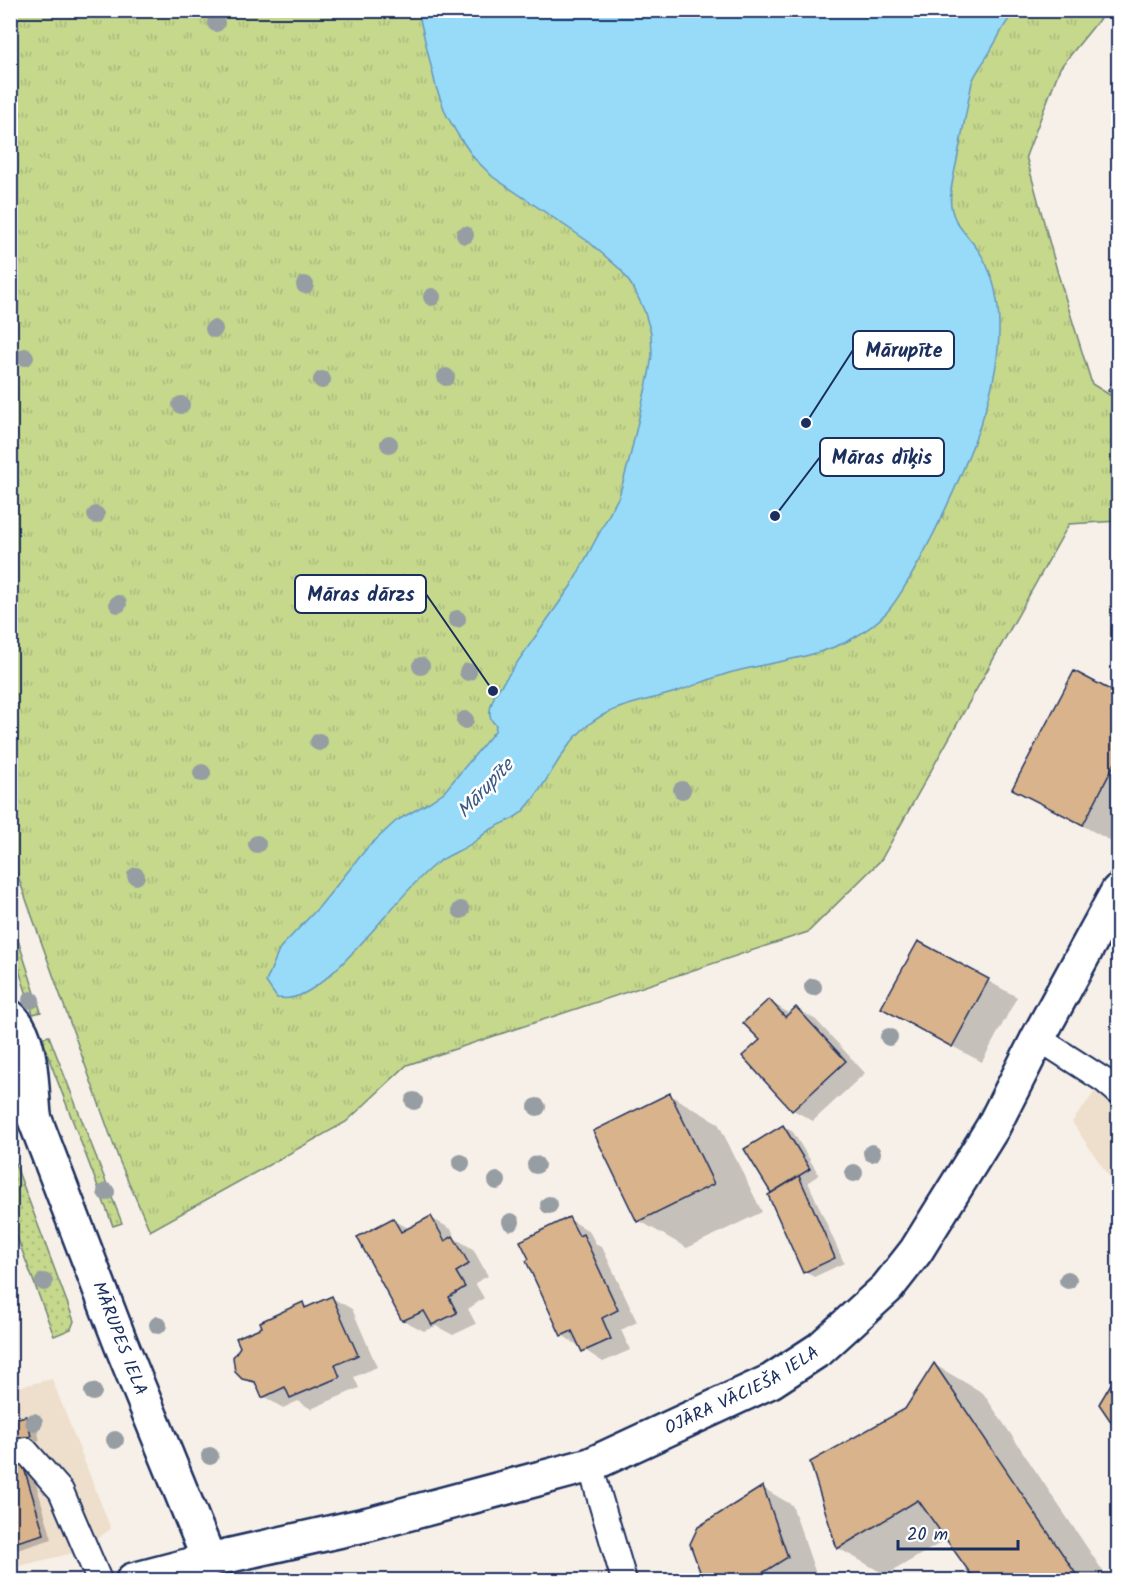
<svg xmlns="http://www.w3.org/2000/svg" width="1129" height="1591" viewBox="0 0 1129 1591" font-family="Kalam,sans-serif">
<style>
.built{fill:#eedecc}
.grass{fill:url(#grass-dots);stroke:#708475;stroke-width:1.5}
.park{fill:url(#park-tufts);stroke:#708475;stroke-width:1.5}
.water{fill:#97dbf9;stroke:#6596bb;stroke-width:1.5}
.shadow{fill:#0003}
.building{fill:#d9b38b;stroke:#1b2f5e;stroke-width:1.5}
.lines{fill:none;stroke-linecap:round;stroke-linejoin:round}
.lane-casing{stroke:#1b2f5e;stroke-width:28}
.street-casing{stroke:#1b2f5e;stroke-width:38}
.secondary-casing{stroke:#1b2f5e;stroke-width:38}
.lane{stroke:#fff;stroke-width:24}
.street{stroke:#fff;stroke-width:33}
.secondary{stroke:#fff;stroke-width:33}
.tree{fill:#969da3}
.labels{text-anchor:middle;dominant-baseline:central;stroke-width:5;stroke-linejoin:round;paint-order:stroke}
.street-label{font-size:18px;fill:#1b2f5e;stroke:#fff}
.water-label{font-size:20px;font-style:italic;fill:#3a5a85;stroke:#fff}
.leader{fill:none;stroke:#1b2f5e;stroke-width:2}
.callout-dot{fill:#1b2f5e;stroke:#fff;stroke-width:2}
.callout{fill:#fff;stroke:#1b2f5e;stroke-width:2}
.callout-label{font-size:20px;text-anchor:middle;font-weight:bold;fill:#1b2f5e}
</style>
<defs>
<pattern id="grass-dots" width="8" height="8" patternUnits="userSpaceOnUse" patternTransform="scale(1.5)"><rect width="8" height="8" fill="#c5d88c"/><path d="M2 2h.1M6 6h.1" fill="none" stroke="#a9ba7b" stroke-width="1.8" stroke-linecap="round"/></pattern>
<pattern id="park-tufts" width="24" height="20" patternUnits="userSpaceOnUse" patternTransform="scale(1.5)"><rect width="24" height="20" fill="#c5d88c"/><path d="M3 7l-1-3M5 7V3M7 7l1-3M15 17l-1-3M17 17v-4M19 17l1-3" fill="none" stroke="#a9ba7b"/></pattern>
</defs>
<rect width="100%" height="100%" fill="#f7f0e8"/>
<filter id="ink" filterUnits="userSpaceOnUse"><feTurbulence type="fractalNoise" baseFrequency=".0167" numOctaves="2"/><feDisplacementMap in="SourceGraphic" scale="12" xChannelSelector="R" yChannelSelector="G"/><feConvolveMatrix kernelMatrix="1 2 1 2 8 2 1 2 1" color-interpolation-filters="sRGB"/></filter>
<g filter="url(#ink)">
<path class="built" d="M 1118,1061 L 1118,1190 L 1072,1122 Z
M 52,1379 L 111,1529 L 78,1552 L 11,1568 L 10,1389 Z"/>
<path class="grass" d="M 11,918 L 41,1012 L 33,1014 L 11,945 Z
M 49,1036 L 122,1223 L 113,1226 L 41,1038 Z
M 10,1150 L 74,1321 L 71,1329 L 54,1336 L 11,1221 Z"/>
<path class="park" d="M 10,11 L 1106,11 L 1060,68 L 1026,156 L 1058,274 L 1092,384 L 1118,400 L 1118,521 L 1069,524 L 881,860 L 808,932 L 407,1065 L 346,1122 L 150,1231 L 119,1160 L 11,857 Z"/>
<path class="water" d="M 418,11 L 1016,11 C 1004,22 1000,35 992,48 C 986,60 977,69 972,82 C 967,108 962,134 957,160 C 954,175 949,191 951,206 C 954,227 972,238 982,256 C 1010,305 999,372 981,423 C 964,471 943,517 919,562 C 909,579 900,597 887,612 C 877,623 863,633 850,640 C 812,659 769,662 729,673 C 712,678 696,685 679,691 C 649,701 612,704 587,726 C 560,748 548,785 524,810 C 515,820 501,823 490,830 C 484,833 480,838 474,842 C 461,851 447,855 434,865 C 397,894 332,993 290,998 C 286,999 282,998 277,998 L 266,982 L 280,948 L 320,906 L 367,848 L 396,821 L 428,803 L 444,792 L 495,731 L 496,725 C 485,716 491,706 495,694 L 571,586 L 619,496 L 629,461 L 649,374 L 652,355 L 651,333 L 644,310 L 634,289 L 621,270 L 589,242 L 493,177 L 474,158 L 458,135 L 446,114 L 436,87 Z"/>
<path class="shadow" d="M 1074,673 L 1118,696 L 1118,845 L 1014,788 Z
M 988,981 L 1017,997 L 982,1062 L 912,1025 Z
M 769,1001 L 790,1014 L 796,1008 L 816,1020 L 865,1073 L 813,1121 L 793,1110 L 762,1040 Z
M 670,1095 L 718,1123 L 762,1212 L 687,1248 L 638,1220 Z
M 783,1126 L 793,1132 L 819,1175 L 808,1182 L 844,1263 L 814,1277 L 804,1271 L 773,1193 L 746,1149 Z
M 431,1218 L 451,1229 L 456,1239 L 473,1249 L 488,1276 L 475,1283 L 484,1298 L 468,1309 L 476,1324 L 453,1335 L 436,1326 L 424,1331 L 403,1320 L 393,1220 L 410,1229 Z
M 569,1219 L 589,1231 L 596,1244 L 602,1247 L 637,1322 L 621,1330 L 630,1350 L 603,1362 L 562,1335 Z
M 332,1298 L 352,1309 L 377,1367 L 354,1377 L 359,1388 L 311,1409 L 298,1401 L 283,1408 L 263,1396 L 258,1385 L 240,1375 L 264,1328 L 303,1304 L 309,1308 Z
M 935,1365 L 983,1393 L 1109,1580 L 977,1580 L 947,1539 L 886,1575 L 838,1548 L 906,1410 Z
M 1118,1375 L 1118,1429 L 1101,1404 Z
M 26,1418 L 36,1423 L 40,1441 L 10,1448 L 10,1421 Z
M 10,1463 L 31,1466 L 52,1539 L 11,1552 Z
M 763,1488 L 792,1505 L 816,1574 L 806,1580 L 704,1580 L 692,1544 Z"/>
<path class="building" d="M 1118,369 L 1118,396 L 1108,391 Z
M 1074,671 L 1118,694 L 1118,757 L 1083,825 L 1012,789 Z
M 918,941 L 989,979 L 952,1047 L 881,1008 Z
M 769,999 L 785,1017 L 796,1007 L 846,1061 L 792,1111 L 742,1056 L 760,1040 L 743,1023 Z
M 670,1093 L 714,1184 L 637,1222 L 593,1131 Z
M 783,1125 L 810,1169 L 771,1193 L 744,1149 Z
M 799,1176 L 835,1258 L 803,1273 L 768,1195 Z
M 431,1216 L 445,1241 L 453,1236 L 469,1264 L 456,1272 L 465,1287 L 449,1297 L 457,1313 L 432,1325 L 424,1311 L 402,1321 L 357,1237 L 393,1218 L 401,1232 Z
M 569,1217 L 579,1236 L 583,1234 L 618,1310 L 602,1318 L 611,1339 L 582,1352 L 572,1331 L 561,1336 L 526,1261 L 529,1259 L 520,1241 Z
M 332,1296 L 358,1355 L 335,1365 L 340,1377 L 290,1398 L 285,1387 L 262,1398 L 255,1382 L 242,1379 L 235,1372 L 233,1357 L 240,1347 L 236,1338 L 262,1327 L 260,1322 L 303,1302 L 305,1308 Z
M 934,1363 L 1080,1580 L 975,1580 L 918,1500 L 837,1549 L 810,1462 L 905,1409 Z
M 1118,1372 L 1118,1432 L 1099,1404 Z
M 26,1416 L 31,1436 L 10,1441 L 10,1420 Z
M 21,1458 L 44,1534 L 10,1544 L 10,1462 Z
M 763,1486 L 788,1557 L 751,1580 L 703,1580 L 690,1544 L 698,1527 Z"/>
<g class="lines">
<defs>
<path id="lane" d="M 1038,1038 L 1105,1081 L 1118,1092
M 10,1454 L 25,1450 L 61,1491 L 99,1580
M 590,1465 L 624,1580"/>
<path id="street" d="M 133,1580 L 209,1560"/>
<g id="secondary">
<path d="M 10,1017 C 33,1037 31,1086 34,1115"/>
<path id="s1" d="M 10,1083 L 34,1117 L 121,1344 L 209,1560 L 369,1524 L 590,1465 L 771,1381 L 820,1349 L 887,1288 L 916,1251 L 993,1127 L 1038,1038 L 1118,891"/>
</g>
</defs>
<use href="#lane" class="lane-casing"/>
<use href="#street" class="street-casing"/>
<use href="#secondary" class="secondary-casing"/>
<use href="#lane" class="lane"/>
<use href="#street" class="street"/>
<use href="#secondary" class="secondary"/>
</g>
<g class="tree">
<circle cx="216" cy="23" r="9"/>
<circle cx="465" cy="235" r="9"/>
<circle cx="305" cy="285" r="9"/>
<circle cx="432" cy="297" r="9"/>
<circle cx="214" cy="329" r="9"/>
<circle cx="25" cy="357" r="9"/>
<circle cx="446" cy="377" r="9"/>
<circle cx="322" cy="380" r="9"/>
<circle cx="181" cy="405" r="9"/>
<circle cx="389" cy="444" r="9"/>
<circle cx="96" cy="515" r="9"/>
<circle cx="118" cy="604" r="9"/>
<circle cx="457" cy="619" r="9"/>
<circle cx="421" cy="666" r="9"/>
<circle cx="468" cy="672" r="9"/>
<circle cx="465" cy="720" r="9"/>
<circle cx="319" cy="742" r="9"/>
<circle cx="202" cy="773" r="9"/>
<circle cx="682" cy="790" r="9"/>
<circle cx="257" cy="844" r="9"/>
<circle cx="136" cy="876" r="9"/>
<circle cx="461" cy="910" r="9"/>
<circle cx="813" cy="987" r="9"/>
<circle cx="31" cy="1000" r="9"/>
<circle cx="889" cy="1037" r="9"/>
<circle cx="414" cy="1101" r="9"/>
<circle cx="537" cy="1107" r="9"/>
<circle cx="872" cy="1153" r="9"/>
<circle cx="461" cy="1163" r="9"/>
<circle cx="536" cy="1165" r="9"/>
<circle cx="854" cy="1173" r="9"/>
<circle cx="497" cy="1181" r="9"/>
<circle cx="106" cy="1192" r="9"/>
<circle cx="549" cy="1205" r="9"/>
<circle cx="511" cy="1222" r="9"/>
<circle cx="1068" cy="1280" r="9"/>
<circle cx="44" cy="1282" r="9"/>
<circle cx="158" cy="1325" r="9"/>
<circle cx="93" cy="1392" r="9"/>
<circle cx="34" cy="1422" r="9"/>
<circle cx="115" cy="1440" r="9"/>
<circle cx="210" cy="1456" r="9"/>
</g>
</g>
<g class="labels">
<g class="street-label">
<text stroke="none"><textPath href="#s1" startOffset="279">MĀRUPES IELA</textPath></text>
<text stroke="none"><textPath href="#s1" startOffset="1080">OJĀRA VĀCIEŠA IELA</textPath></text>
</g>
<g class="water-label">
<text transform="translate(486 789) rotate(-47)">Mārupīte</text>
</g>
</g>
<path class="leader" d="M806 423L853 350M775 516L820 457M493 691L426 594"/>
<g class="callout-dot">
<circle cx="806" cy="423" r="6"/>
<circle cx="775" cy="516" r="6"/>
<circle cx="493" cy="691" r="6"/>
</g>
<g class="callout">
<rect x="853" y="331" width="101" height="38" rx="6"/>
<rect x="820" y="438" width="124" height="38" rx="6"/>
<rect x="295" y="575" width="131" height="38" rx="6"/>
</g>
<g class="callout-label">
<text x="904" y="357">Mārupīte</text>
<text x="882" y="464">Māras dīķis</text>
<text x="361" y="601">Māras dārzs</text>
</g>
<rect width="1129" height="1591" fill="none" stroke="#fff" stroke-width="36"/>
<rect x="18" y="18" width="1093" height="1555" fill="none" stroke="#1b2f5e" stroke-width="2" filter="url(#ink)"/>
<path d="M898 1540v9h120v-9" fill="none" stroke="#1b2f5e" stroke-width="3"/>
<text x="907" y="1540" font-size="18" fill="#1b2f5e" stroke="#ffffff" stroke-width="4.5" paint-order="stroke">20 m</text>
</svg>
